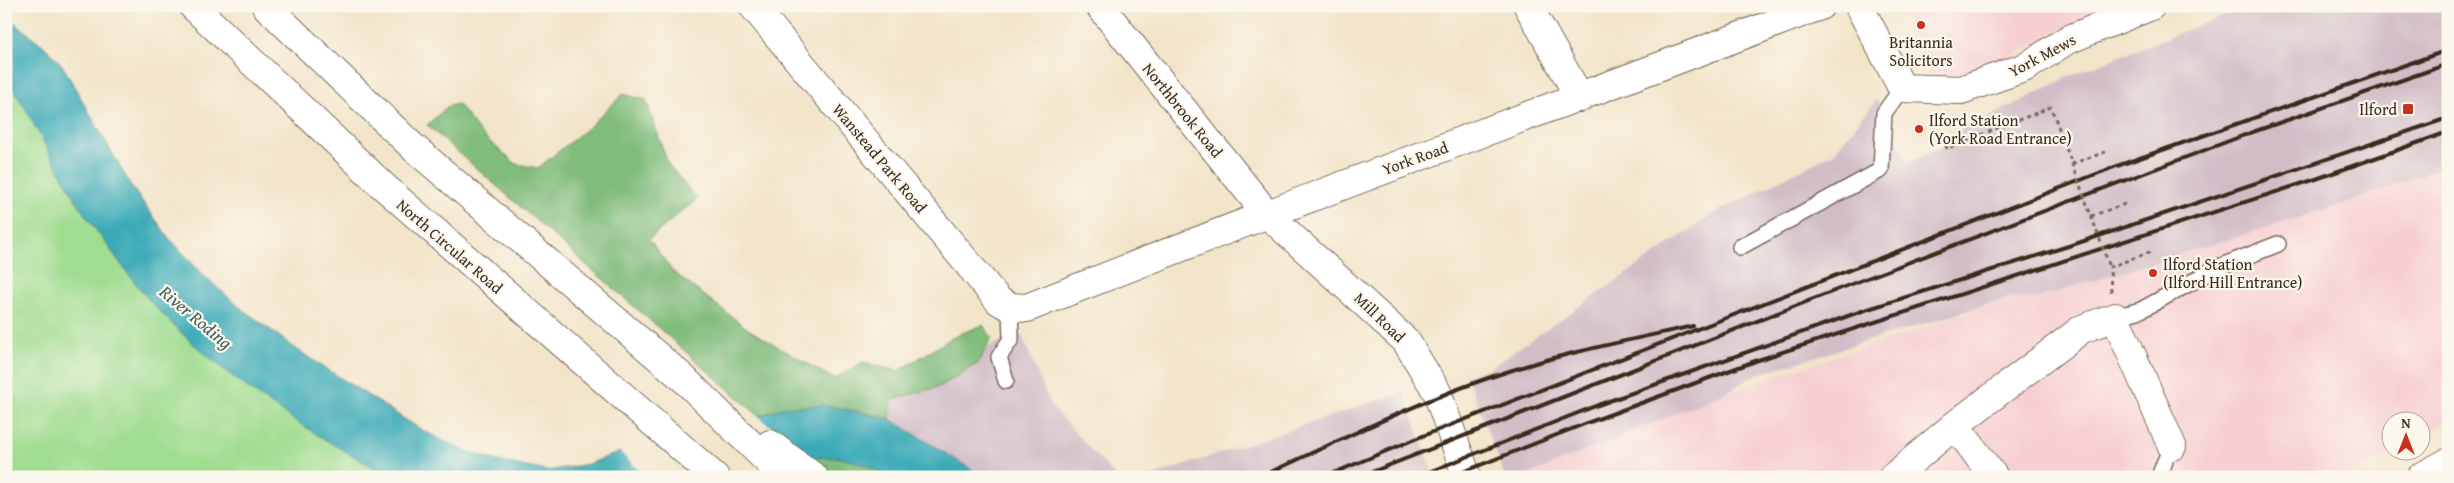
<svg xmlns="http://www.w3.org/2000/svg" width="2454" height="483" viewBox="0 0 2454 483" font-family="'Gentium Book Plus',serif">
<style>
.built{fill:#f7cfd3}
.industrial{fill:#d2bdc7}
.green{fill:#a0dd91;stroke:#6e8458}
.forest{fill:#80bc7b;stroke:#5e734c}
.water{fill:#3baab8;stroke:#3b6a6b}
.pier{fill:#f2e4c9}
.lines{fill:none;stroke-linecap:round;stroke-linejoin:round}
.lane-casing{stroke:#7b6b5a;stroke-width:18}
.street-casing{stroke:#7b6b5a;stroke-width:30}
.primary-casing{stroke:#7b6b5a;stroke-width:30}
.highway-casing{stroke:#7b6b5a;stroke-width:30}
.path{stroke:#7b6b5a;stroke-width:3;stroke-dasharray:4 4;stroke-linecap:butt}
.lane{stroke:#fff;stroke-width:15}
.street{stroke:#fff;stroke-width:28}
.primary{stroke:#fff;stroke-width:28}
.highway{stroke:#fff;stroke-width:28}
.rail{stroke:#3b2a1e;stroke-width:4}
.path-bridge{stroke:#7b6b5a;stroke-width:3;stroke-dasharray:4 4;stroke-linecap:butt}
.poi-dot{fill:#c8321e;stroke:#fbf7ec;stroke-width:2}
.labels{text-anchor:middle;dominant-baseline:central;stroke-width:4.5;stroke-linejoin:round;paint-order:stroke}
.poi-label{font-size:16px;fill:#3b2a1e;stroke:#fbf7ec;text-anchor:start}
.street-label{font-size:16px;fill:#3b2a1e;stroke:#fbf7ec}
.water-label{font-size:18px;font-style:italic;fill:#3b5d5c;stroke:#fbf7ec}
</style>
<rect width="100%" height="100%" fill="#fbf7ec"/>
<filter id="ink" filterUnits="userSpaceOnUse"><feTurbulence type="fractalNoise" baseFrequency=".02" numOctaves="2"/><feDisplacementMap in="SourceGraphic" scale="10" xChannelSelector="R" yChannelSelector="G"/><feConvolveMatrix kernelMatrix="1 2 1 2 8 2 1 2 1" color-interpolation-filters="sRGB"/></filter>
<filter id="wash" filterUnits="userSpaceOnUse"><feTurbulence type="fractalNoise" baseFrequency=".0096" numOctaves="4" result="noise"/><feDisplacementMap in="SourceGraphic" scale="20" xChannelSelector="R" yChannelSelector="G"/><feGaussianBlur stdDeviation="1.12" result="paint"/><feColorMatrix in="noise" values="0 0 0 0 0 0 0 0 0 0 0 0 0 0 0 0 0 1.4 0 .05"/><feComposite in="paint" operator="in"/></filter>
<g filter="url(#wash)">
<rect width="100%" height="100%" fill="#f2e4c9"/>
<path class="built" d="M 1900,6 L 2123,6 L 2055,32 L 1976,76 L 1929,74 Z
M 2448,155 L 2448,422 L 2422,436 L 2422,420 L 2392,420 L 2392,450 L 2394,451 L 2345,477 L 1522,477 L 1725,393 Z"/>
<path class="industrial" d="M 2249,6 L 2448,6 L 2448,165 L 2340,205 L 2034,299 L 2013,297 L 1755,375 L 1725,393 L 1522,477 L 1505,477 L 1467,376 L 1490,368 L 1713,214 L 1834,153 L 1877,99 L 1908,163 L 1953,141 L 1954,132 L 1973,125 L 2074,74 Z
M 1021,334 L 1051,406 L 1116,477 L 984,477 L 890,419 L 891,400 L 912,393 L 978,363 L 987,347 Z
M 1403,392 L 1435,477 L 1149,477 Z"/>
<path class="green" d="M 6,16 L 45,47 L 62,65 L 131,186 L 169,238 L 205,277 L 242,309 L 302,353 L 420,429 L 460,449 L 498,461 L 524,477 L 6,477 Z"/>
<path class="forest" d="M 623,94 L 646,100 L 668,164 L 697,199 L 649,239 L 672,271 L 748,329 L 834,379 L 863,362 L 898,371 L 957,335 L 983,325 L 992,338 L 978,363 L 941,386 L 891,400 L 890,419 L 855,410 L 785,407 L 759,416 L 427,125 L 448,106 L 458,104 L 481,134 L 516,164 L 538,168 L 590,126 Z
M 839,457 L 863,464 L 892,477 L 828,477 L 806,458 Z"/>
<path class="water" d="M 6,16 L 45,47 L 62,65 L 131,186 L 169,238 L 205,277 L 242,309 L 302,353 L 420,429 L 460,449 L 498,461 L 547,471 L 588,464 L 628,449 L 759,416 L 785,407 L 825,405 L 890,419 L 984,477 L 892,477 L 863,464 L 839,457 L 806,458 L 731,477 L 391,477 C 311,434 234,385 169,321 C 145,298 126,271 107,245 C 98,232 87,219 79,205 C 55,166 36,125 12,86 L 6,80 Z"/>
<path class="pier" d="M 756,414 L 809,460 L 741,477 L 646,477 L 618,450 Z"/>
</g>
<g filter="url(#ink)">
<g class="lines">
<defs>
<path id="lane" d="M 1740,247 L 1881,170 L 1884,113 L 1902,88
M 2115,317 L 2141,310 L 2219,267 L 2278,244
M 1006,381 L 999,357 L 1011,339 L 1010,307
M 2159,477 L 2165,461"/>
<path id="street" d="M 753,6 L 999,301 L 1010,307 L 1027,308 C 1290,203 1556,106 1820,6
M 1100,6 L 1266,213 L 1406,341 L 1437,392 L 1467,477
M 1528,6 L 1580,98
M 1859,6 L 1902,88 L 1961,90 L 2026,67 L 2067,40 L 2151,6
M 1955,425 L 2082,329 L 2115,317 L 2172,446
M 1893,477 L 1955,425 L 1994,477"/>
<path id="primary" d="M 2421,477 L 2448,462"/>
<path id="highway" d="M 193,6 L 382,185 L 715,477
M 266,6 L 414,148 L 683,378 L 784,477
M 770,444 L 814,477"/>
</defs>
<use href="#lane" class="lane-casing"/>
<use href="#street" class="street-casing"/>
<use href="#primary" class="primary-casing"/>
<use href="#highway" class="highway-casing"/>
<path class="path" d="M 1946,145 L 1947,149 L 1951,147
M 2072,164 L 2108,151
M 2091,216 L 2125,204
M 2111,292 L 2110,267 L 2150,252"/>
<use href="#lane" class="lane"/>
<use href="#street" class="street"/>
<use href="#primary" class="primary"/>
<use href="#highway" class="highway"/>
<path class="rail" d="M 1260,477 C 1337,442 1414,403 1494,376 C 1558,354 1626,341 1693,326
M 1324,477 L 1420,437 L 2117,166 L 2448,50
M 1359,477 L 1862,280 L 2250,133 L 2448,64
M 1416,477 L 1598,405 L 1862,311 L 2078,243 L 2448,118
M 1450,477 L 1587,423 L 1758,360 L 2316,179 L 2448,132"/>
<path class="path-bridge" d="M 1951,147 L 2051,107 L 2110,267"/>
</g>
</g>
<g class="poi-dot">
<circle cx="1921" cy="25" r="5"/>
<rect x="2402" y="103" width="12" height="12" rx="2.5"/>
<circle cx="1919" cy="129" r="5"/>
<circle cx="2153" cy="273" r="5"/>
</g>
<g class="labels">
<g class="poi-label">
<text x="1921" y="42" text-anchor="middle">Britannia<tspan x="1921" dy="18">Solicitors</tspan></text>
<text x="2397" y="109" text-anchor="end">Ilford</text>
<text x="1929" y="120">Ilford Station<tspan x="1929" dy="18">(York Road Entrance)</tspan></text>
<text x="2163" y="264">Ilford Station<tspan x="2163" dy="18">(Ilford Hill Entrance)</tspan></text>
</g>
<g class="street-label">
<text transform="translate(2042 55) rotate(-28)">York Mews</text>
<text transform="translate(1183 110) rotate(51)">Northbrook Road</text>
<text transform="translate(880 158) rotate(50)">Wanstead Park Road</text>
<text transform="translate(1415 158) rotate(-20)">York Road</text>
<text transform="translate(450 246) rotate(41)">North Circular Road</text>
<text transform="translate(1380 317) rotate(44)">Mill Road</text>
</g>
<g class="water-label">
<text transform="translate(196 317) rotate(40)">River Roding</text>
</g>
</g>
<rect width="2454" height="483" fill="none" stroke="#fbf7ec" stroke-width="25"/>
<g transform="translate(2406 436)"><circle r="24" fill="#fbf7ec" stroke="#aea59a"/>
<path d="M0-4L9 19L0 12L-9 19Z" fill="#c8321e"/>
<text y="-8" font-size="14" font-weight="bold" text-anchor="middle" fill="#3b2a1e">N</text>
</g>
</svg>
